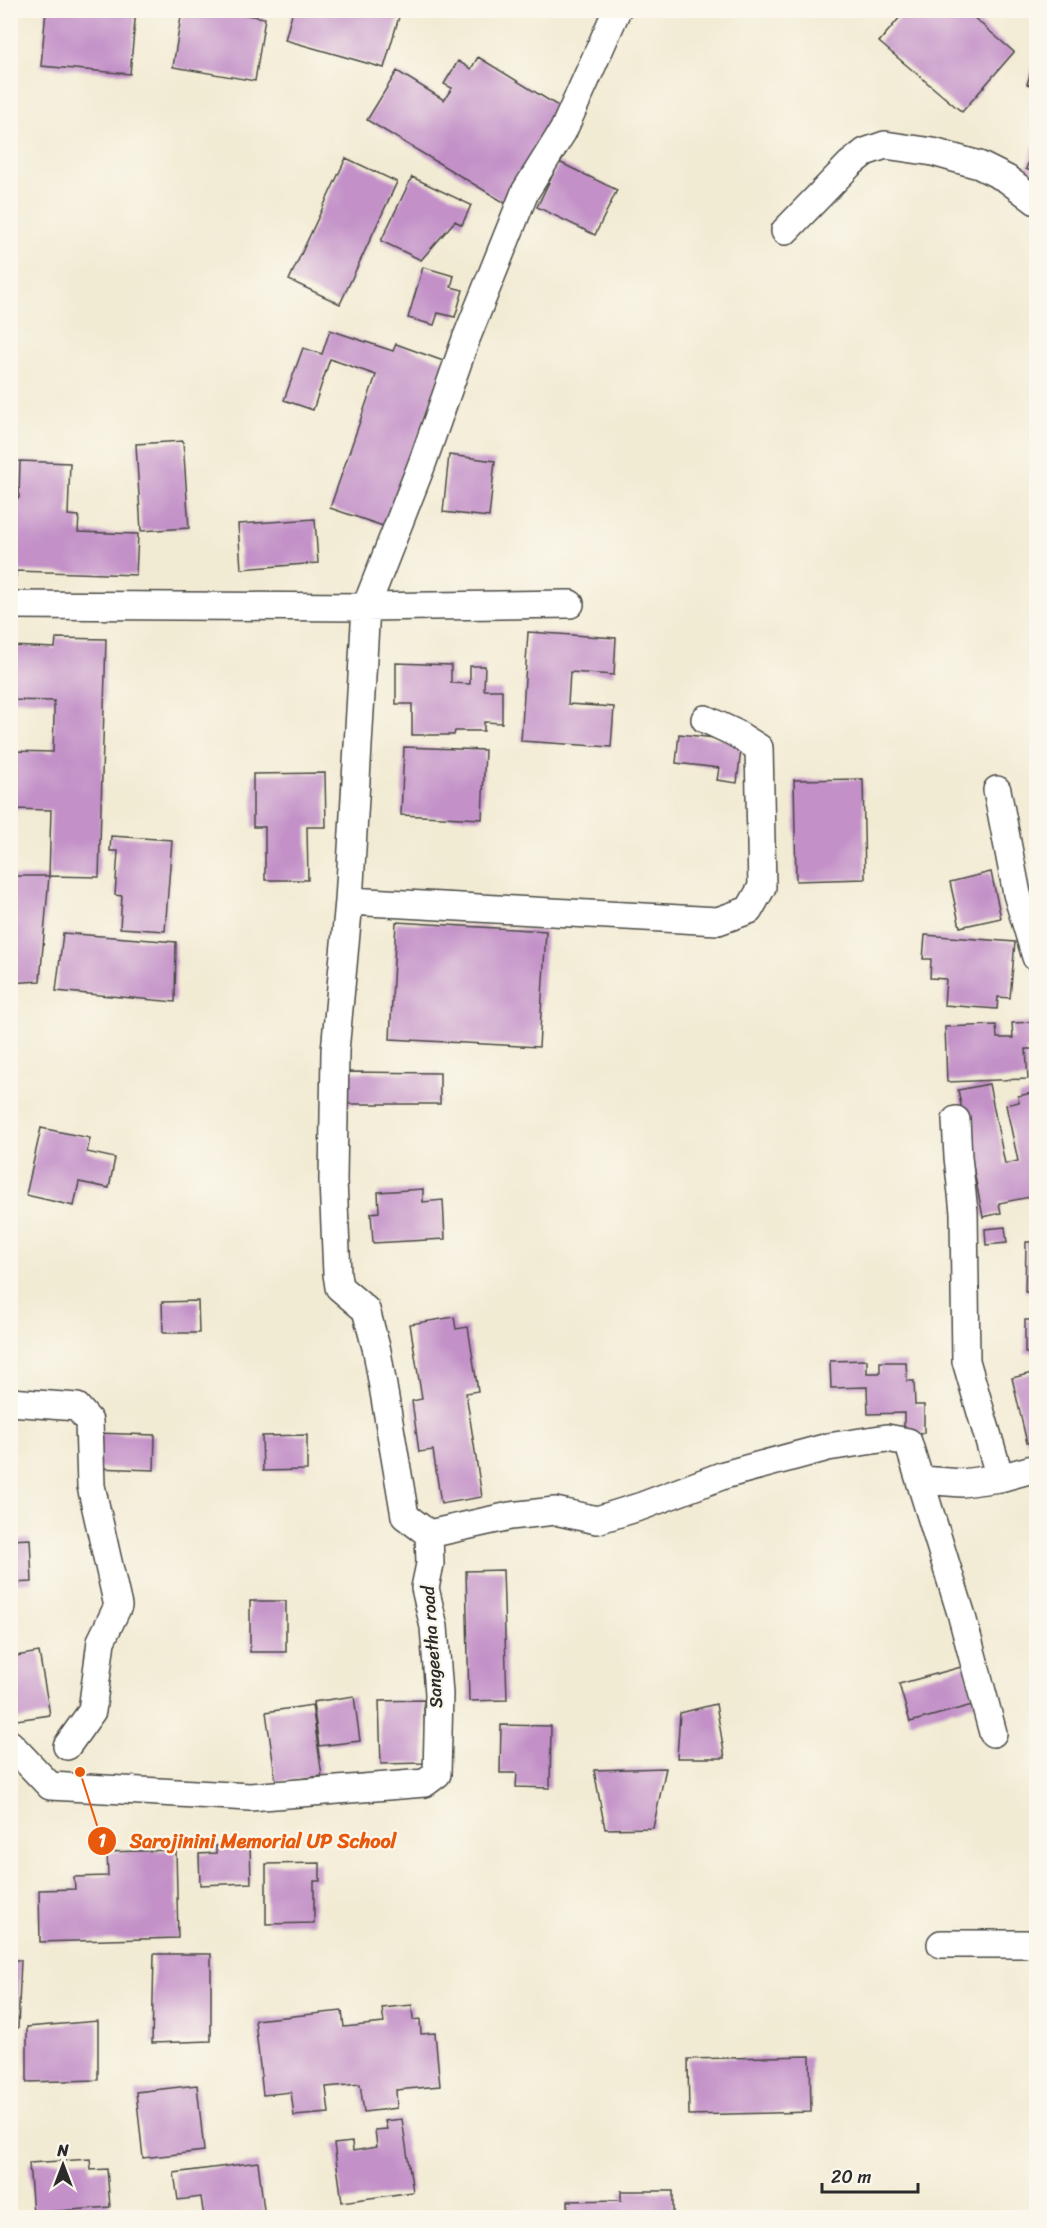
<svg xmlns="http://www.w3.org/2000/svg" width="1047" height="2228" viewBox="0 0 1047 2228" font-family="Sriracha,sans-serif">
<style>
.building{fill:#c391c8}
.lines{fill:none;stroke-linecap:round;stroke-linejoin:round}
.street-casing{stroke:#494844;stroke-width:30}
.street{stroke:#fff;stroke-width:27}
.labels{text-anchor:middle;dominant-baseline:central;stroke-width:4.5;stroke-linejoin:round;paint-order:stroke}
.street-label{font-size:18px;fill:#2b2b2b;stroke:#fbf7ec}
.leader{fill:none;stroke:#e8590c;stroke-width:2}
.callout-dot{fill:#e8590c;stroke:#fbf7ec;stroke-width:2}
.mark-label{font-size:18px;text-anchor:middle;font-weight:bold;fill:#fff}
.callout-label{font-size:20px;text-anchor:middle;font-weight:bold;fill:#e8590c;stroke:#fbf7ec;stroke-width:4.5;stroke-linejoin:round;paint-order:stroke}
</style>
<rect width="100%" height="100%" fill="#fbf7ec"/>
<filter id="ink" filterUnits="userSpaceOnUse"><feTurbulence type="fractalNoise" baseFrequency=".0167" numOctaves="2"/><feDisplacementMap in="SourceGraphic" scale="12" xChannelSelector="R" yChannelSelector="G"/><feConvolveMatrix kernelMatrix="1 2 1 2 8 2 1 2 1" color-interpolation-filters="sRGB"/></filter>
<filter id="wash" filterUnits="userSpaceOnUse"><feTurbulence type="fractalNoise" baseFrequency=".008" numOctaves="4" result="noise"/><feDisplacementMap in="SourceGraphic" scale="24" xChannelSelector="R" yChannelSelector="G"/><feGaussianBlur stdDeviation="1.35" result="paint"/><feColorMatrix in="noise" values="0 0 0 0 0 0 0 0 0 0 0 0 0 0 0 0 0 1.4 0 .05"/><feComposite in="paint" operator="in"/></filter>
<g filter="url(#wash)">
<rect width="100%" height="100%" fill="#f2ebd4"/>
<g id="blocks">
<path class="building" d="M 46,10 L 136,10 L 130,74 L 41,66 Z
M 182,10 L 215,10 L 265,18 L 255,81 L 173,67 Z
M 293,10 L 401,10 L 384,68 L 285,40 Z
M 906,10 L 965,10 L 1014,52 L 962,112 L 879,42 Z
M 478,57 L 563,109 L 505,203 L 367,120 L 397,71 L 444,100 L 452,88 L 444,84 L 458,61 L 471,69 Z
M 1036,57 L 1036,87 L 1027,84 Z
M 1036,139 L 1036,173 L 1026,169 Z
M 346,158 L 397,182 L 340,304 L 289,280 Z
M 559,162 L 617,190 L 595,235 L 537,207 Z
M 412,177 L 471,205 L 462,225 L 455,221 L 421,260 L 381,241 Z
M 423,267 L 454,276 L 451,287 L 463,290 L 455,317 L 438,313 L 434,325 L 408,318 Z
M 330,330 L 393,351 L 396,344 L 446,362 L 389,528 L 330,508 L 376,375 L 330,359 L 313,410 L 284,400 L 303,348 L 322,354 Z
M 183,441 L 189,528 L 141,531 L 136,444 Z
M 449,455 L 495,461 L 489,517 L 443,512 Z
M 20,461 L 70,463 L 68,515 L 79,516 L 78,532 L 138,534 L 136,575 L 16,571 L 16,577 L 10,577 L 10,498 L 19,498 Z
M 315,519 L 318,563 L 241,569 L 238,524 Z
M 528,632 L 616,638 L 614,675 L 570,672 L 568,704 L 614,707 L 611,747 L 521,741 Z
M 56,638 L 106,639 L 99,877 L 49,876 L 51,810 L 10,809 L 10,751 L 53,752 L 54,715 L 54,701 L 10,700 L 10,646 L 55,648 Z
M 396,663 L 451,665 L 451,683 L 470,684 L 470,666 L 485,666 L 484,690 L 502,690 L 502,723 L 484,722 L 484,731 L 455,731 L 454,735 L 412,735 L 412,704 L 396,704 Z
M 679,734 L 742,741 L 737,783 L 717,780 L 719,768 L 676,763 Z
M 404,747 L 485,750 L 482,819 L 401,815 Z
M 325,773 L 326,827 L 307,827 L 308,880 L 265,880 L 265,827 L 253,827 L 253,774 Z
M 863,779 L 865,879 L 796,881 L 794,780 Z
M 111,836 L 172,840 L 165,931 L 120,928 L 122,896 L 115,895 L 118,851 L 110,851 Z
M 991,872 L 1001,918 L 960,927 L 950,882 Z
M 10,876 L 49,876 L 40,981 L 10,983 Z
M 396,922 L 546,931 L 539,1047 L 390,1039 Z
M 63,933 L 176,942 L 175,1002 L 56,991 Z
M 925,935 L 1015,942 L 1010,998 L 998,997 L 997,1009 L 944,1005 L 946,979 L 930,978 L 931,959 L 923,959 Z
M 1036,1022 L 1036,1049 L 1026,1049 L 1028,1079 L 947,1082 L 945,1027 L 996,1025 L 997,1038 L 1013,1038 L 1012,1023 Z
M 348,1072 L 440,1073 L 440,1104 L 347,1104 Z
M 989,1084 L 1005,1164 L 1018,1161 L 1006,1105 L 1019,1102 L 1018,1096 L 1036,1092 L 1036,1196 L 999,1203 L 1001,1213 L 983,1217 L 958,1090 Z
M 41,1128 L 90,1138 L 87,1152 L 115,1158 L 109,1188 L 79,1182 L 74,1206 L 26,1195 Z
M 423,1189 L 423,1202 L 443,1200 L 445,1239 L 373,1243 L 371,1213 L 379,1212 L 378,1192 Z
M 1005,1227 L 1007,1243 L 986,1245 L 985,1229 Z
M 1026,1242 L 1036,1242 L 1036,1292 L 1025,1292 Z
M 198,1301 L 199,1333 L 163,1333 L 162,1302 Z
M 454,1317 L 456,1329 L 468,1327 L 478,1391 L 466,1393 L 482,1497 L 441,1504 L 433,1450 L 419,1452 L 412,1401 L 422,1399 L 410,1324 Z
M 1025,1320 L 1036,1320 L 1036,1353 L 1025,1353 Z
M 867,1360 L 867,1373 L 880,1373 L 880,1362 L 906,1362 L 907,1381 L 914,1381 L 915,1405 L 924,1405 L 924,1433 L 904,1434 L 904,1413 L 868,1414 L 867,1387 L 831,1388 L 830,1361 Z
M 1036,1372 L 1036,1441 L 1027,1443 L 1012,1378 Z
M 95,1433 L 155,1435 L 154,1470 L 94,1468 Z
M 307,1435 L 307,1470 L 263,1471 L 262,1436 Z
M 30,1539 L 32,1582 L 10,1583 L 10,1540 Z
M 503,1570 L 507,1700 L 469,1701 L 466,1571 Z
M 250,1601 L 286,1601 L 286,1652 L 250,1652 Z
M 39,1652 L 50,1715 L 10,1721 L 10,1657 Z
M 965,1666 L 976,1704 L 910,1722 L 899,1684 Z
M 354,1696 L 360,1741 L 319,1746 L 313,1702 Z
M 424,1700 L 425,1763 L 381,1764 L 379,1701 Z
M 716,1704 L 725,1758 L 677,1758 L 680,1713 Z
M 312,1705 L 322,1776 L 276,1782 L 266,1712 Z
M 501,1725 L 551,1726 L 550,1788 L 516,1787 L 517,1773 L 500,1773 Z
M 666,1768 L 653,1828 L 605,1829 L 594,1770 Z
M 250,1844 L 251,1883 L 200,1885 L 199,1854 L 216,1853 L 216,1846 Z
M 176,1850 L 178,1938 L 40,1942 L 39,1890 L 75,1889 L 74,1877 L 108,1876 L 107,1852 Z
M 320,1863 L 320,1881 L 314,1881 L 314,1923 L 266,1924 L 266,1864 Z
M 154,1954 L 211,1954 L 211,2041 L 152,2043 Z
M 10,1960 L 21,1960 L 18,2028 L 10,2033 Z
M 412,2005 L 413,2020 L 420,2019 L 421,2034 L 435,2033 L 440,2086 L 396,2090 L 397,2108 L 364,2112 L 360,2084 L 326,2087 L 329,2113 L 294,2116 L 291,2092 L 263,2095 L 255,2020 L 342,2011 L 344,2027 L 384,2023 L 382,2008 Z
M 98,2021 L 98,2080 L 27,2082 L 27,2027 Z
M 810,2056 L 811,2112 L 689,2115 L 688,2059 Z
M 197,2085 L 204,2151 L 143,2158 L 136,2092 Z
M 402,2119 L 413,2192 L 342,2202 L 334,2144 L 352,2142 L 353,2151 L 377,2147 L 375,2130 L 387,2129 L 385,2121 Z
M 90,2159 L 91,2170 L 107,2169 L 110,2207 L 33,2213 L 29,2163 Z
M 258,2162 L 265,2218 L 204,2218 L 201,2197 L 178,2200 L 174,2173 Z
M 621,2191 L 673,2191 L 673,2218 L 568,2218 L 568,2201 L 621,2200 Z"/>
</g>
</g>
<g filter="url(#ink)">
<use href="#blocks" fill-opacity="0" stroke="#494844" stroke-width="1.5"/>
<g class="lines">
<defs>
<path id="street" d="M 785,231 L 850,164 L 865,152 L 885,145 L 933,152 L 979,165 L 1007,179 L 1036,201
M 10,605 L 366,607 L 570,604
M 997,790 L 1017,894 L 1036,957
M 349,901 L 718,921 L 749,910 L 762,887 L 759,748 L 735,733 L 705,719
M 956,1120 L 958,1157 L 964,1212 L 966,1361 L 1000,1478
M 10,1402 L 77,1407 L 89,1421 L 91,1486 L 118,1606 L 101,1641 L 92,1711 L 67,1746
M 921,1480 L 962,1483 L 1000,1478 L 1036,1468
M 429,1534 L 405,1516 L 377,1351 L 366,1310 L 339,1287 L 337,1274 L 333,1180 L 335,1051 L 349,901 L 366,607 L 422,464 L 466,339 L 525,192 L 563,131 L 617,10
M 429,1534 L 510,1516 L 555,1511 L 597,1520 L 642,1506 L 724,1475 L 828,1447 L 887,1438 L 908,1442 L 961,1613 L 993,1733
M 10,1744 L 50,1786 L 250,1797 L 425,1783 L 437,1774 L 439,1694 L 434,1627 L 425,1588 L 430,1564 L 429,1534
M 941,1944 L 1036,1944"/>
</defs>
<use href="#street" class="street-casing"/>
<use href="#street" class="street"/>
</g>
</g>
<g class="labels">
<g class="street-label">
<text transform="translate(432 1647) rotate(-94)">Sangeetha road</text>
</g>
</g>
<path class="leader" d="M80 1772L102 1841"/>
<g class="callout-dot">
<circle cx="80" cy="1772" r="6"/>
<circle cx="102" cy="1841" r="15"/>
</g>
<g class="mark-label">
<text x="102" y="1847">1</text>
</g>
<g class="callout-label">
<text x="263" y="1848">Sarojinini Memorial UP School</text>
</g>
<rect width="1047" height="2228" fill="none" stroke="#fbf7ec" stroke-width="36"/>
<g transform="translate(63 2165)" stroke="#fbf7ec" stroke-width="4.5" paint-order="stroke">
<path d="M0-4.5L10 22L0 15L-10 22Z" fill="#2b2b2b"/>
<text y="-9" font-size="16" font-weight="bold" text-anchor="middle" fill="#2b2b2b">N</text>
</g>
<path d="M822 2183v9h96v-9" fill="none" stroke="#2b2b2b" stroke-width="3"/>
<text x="831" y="2183" font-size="18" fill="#2b2b2b" stroke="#fbf7ec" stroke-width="4.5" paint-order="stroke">20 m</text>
</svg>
